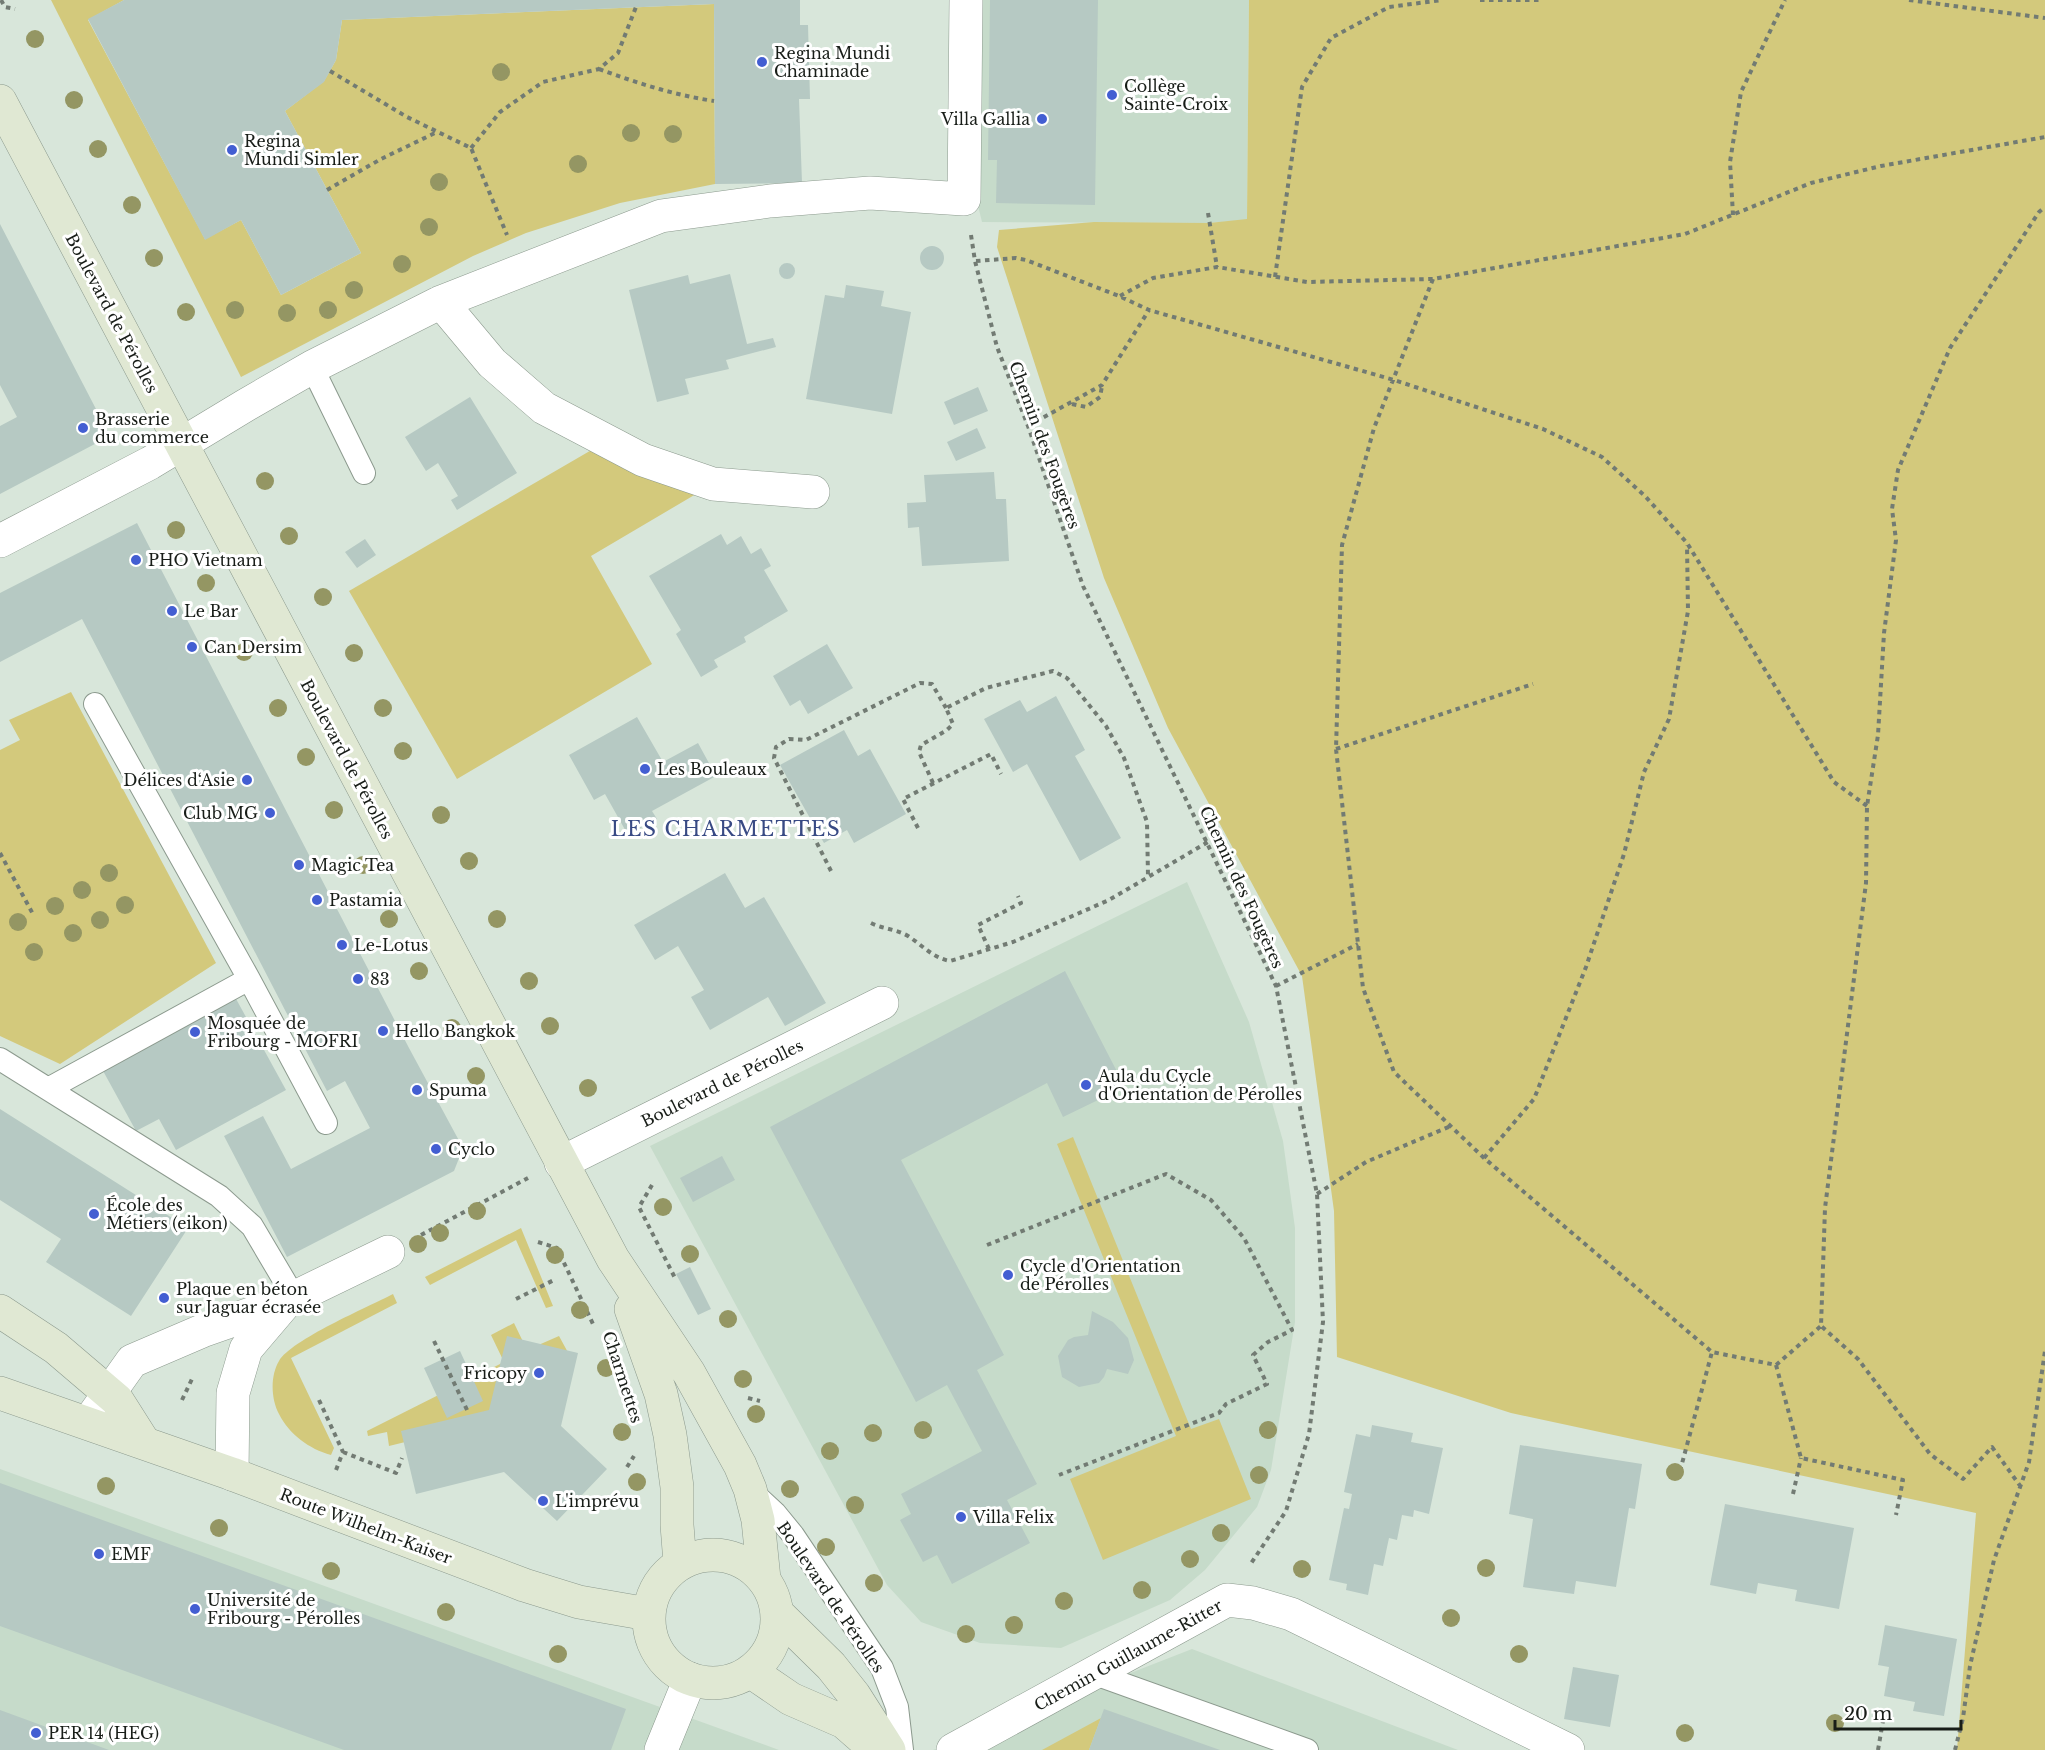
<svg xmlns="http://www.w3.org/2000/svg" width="2045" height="1750" viewBox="0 0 2045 1750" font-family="'Libre Baskerville',serif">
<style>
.built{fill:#c6dbca}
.green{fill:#d3c97c}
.building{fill:#b6c9c3}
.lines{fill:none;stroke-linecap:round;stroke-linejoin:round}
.lane-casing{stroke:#8c9a8e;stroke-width:24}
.street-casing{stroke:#8c9a8e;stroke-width:34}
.secondary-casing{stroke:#8c9a8e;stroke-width:34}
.path{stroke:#727b73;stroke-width:4;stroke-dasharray:4.5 4.5;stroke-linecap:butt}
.lane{stroke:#fff;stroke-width:22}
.street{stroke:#fff;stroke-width:33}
.secondary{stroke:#e0e8d3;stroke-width:33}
.tree{fill:#949663}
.poi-dot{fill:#435ed2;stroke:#fff;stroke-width:2}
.labels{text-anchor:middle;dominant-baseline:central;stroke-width:6;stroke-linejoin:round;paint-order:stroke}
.poi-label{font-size:16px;fill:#181d18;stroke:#fff;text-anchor:start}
.street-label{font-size:16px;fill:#181d18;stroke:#fff}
.quarter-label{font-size:20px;letter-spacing:1.5px;fill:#384a84;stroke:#fff}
</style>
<rect width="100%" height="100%" fill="#d8e6da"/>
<path class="built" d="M 976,0 L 1249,0 L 1247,220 L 1209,223 L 982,222 L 974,189 Z
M 1187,882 L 1249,1022 L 1283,1141 L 1295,1228 L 1295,1322 L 1271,1470 L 1257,1507 L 1205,1570 L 1170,1600 L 1061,1648 L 980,1643 L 921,1622 L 887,1585 L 650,1146 Z
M 0,1469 L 779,1750 L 0,1750 Z
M 1192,1649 L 1458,1750 L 933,1750 Z"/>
<path class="green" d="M 51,0 L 124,0 L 88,20 L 205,239 L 241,220 L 281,295 L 361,253 L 285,111 L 324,81 L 336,60 L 342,20 L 714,4 L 715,184 L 620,203 L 526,233 L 473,256 L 241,377 Z
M 1249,0 L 2045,0 L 2045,1750 L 1957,1750 L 1976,1513 L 1511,1413 L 1337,1357 L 1334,1211 L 1302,976 L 1168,728 L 1104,578 L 997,247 L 999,230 L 1094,222 L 1209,223 L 1247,219 Z
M 607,441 L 713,484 L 591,556 L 652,664 L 457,779 L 349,591 Z
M 71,692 L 216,963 L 60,1064 L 0,1036 L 0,750 L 20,740 L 9,720 Z
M 1073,1137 L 1191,1429 L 1219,1419 L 1251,1499 L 1103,1560 L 1070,1479 L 1176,1436 L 1057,1144 Z
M 521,1228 L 553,1306 L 546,1308 L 516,1240 L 430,1285 L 425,1277 Z
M 393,1294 L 397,1303 L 291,1358 L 334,1448 L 331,1455 C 309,1449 289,1434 279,1414 C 271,1399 270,1376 279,1361 C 291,1340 368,1307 393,1294 Z
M 514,1323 L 527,1350 L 559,1336 L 571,1358 L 490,1421 L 389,1446 L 387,1432 L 368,1436 L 367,1431 L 504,1362 L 491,1335 Z
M 1101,1718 L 1089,1750 L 1042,1750 Z"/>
<path class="building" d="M 124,0 L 800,0 L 800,25 L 808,25 L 810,99 L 799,99 L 802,183 L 715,184 L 714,4 L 342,20 L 336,60 L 324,82 L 285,111 L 361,253 L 281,295 L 241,220 L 205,240 L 88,19 Z
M 990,0 L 1098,0 L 1095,205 L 996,203 L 997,160 L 988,160 Z
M 0,224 L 110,436 L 0,494 L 0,426 L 17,417 L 0,385 Z
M920 258a12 12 0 1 1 24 0a12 12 0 1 1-24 0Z
M779 271a8 8 0 1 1 16 0a8 8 0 1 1-16 0Z
M 730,274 L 747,344 L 773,338 L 776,347 L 726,360 L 729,369 L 685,379 L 689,394 L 657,402 L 629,290 L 688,275 L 690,284 Z
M 846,285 L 884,291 L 881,306 L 911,312 L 892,414 L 806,399 L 825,295 L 844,298 Z
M 978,387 L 988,411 L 954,425 L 944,402 Z
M 470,397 L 517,473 L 457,510 L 451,500 L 458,496 L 438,463 L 426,471 L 405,437 Z
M 977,428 L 986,448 L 956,461 L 947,442 Z
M 994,472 L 996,499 L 1006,499 L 1009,561 L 922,566 L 919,527 L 908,528 L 907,503 L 926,502 L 924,475 Z
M 137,523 L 409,1048 L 463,1148 L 454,1171 L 287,1257 L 224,1136 L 263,1116 L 291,1169 L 370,1128 L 345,1081 L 327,1091 L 82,619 L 0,662 L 0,593 Z
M 721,534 L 727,545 L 741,536 L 751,554 L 761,548 L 771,566 L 764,570 L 788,611 L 744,637 L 746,642 L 714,660 L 718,667 L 701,677 L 676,634 L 681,630 L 649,576 Z
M 365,539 L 376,555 L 357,568 L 345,552 Z
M 827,644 L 853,688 L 808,714 L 800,700 L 790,706 L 773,676 Z
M 1056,696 L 1085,750 L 1075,756 L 1121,838 L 1080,861 L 1027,764 L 1013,772 L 984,719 L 1020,700 L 1027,712 Z
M 637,717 L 663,762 L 698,743 L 716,776 L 652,811 L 657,819 L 628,835 L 605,794 L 594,800 L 569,755 Z
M 844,730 L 858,756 L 870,749 L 906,814 L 854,843 L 847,830 L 824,843 L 780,765 Z
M 725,873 L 745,908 L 764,897 L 826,1003 L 785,1026 L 768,997 L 710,1030 L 691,997 L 704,990 L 678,946 L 655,960 L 634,925 Z
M 1065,971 L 1125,1087 L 1063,1117 L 1047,1083 L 901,1160 L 1004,1355 L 977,1370 L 1037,1484 L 1007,1500 L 1030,1543 L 952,1584 L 937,1555 L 923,1562 L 900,1520 L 911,1514 L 901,1494 L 982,1451 L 947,1385 L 916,1402 L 770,1127 Z
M 235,997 L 286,1090 L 176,1150 L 159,1119 L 136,1131 L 102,1069 Z
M 0,1109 L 188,1228 L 131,1316 L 46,1262 L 61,1239 L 0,1200 Z
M 722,1156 L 735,1180 L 693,1202 L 680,1178 Z
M 690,1267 L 711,1309 L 698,1315 L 676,1274 Z
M 1092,1311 L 1113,1322 L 1128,1338 L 1134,1360 L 1128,1374 L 1107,1369 L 1104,1377 L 1099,1383 L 1079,1387 L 1062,1377 L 1058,1356 L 1068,1340 L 1074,1337 L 1088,1335 Z
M 507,1336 L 578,1353 L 561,1426 L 607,1469 L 557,1521 L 504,1472 L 416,1494 L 401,1431 L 489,1410 Z
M 460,1351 L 483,1401 L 447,1418 L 424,1368 Z
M 1372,1425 L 1413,1433 L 1411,1442 L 1443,1448 L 1429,1514 L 1414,1510 L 1413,1517 L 1402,1515 L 1397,1540 L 1389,1538 L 1383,1566 L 1374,1564 L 1368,1595 L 1346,1590 L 1347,1584 L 1329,1580 L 1344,1508 L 1349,1509 L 1352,1494 L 1344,1492 L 1356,1434 L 1370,1437 Z
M 1520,1445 L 1642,1464 L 1635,1509 L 1629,1508 L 1616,1587 L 1576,1581 L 1574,1594 L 1523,1587 L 1533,1519 L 1509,1514 Z
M 0,1483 L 626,1709 L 611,1750 L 344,1750 L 0,1626 Z
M 1725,1504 L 1854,1528 L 1839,1609 L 1795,1601 L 1797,1590 L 1758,1583 L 1756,1594 L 1710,1585 Z
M 1885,1625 L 1957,1639 L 1944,1716 L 1913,1711 L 1915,1702 L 1884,1696 L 1889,1667 L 1878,1665 Z
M 1573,1667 L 1619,1675 L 1610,1727 L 1564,1719 Z
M 1104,1709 L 1220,1750 L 1089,1750 Z
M 0,1710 L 109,1750 L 0,1750 Z"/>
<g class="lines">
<defs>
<path id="lane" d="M 312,367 L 364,473
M 95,704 L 249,979 L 326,1123
M 0,1059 L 219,1196 L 252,1226 L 294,1297
M 48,1089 L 249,979
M 750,1490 L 775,1513 L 793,1535 L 882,1668 L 897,1707 L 902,1750
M 1095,1674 L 1307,1750"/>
<path id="street" d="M 441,302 L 492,363 L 544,408 L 643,460 L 713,484 L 813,492
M 0,541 L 150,463 L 246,405 L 312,367 L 441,302 L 661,216 L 770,201 L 870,193 L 964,199 L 966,0
M 561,1163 L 882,1003
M 88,1423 L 132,1361 L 202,1331 L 287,1301 L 388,1252
M 232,1474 L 233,1393 L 246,1349 L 286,1302
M 661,1750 L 690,1679
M 953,1750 L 1227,1600 L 1253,1603 L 1291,1614 L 1568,1750"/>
<path id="secondary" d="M 0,101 L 613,1259 L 689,1373 L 740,1465 L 750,1489 L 758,1520 L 764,1579
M 631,1309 L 661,1394 L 670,1435 L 677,1487 L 677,1525 L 680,1563
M 0,1311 L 56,1348 L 117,1400 L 143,1441
M 0,1393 L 232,1474 L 524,1585 L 579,1602 L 648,1614
M649 1619a64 64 0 1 1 128 0a64 64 0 1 1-128 0Z
M 778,1614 L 831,1666 L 854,1695 L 889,1750
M 750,1671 L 791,1699 L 844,1722 L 876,1750"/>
</defs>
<use href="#lane" class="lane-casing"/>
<use href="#street" class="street-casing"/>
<use href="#secondary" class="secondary-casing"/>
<path class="path" d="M 1,0 L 5,7 L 15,9
M 1480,0 L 1542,0
M 1909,0 L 2045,18
M 599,69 C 637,83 674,95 714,101
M 330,71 L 407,117 L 471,148 L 507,235
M 471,148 L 500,112 L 543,82 L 599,69 L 618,53 L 636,7
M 327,190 L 381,159 L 437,132
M 1208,213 L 1217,267
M 1733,215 L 1730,162 L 1741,92 L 1785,0
M 971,235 L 975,261 L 997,347 L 1028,426 L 1083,586 L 1276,986 L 1317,1194 L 1323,1322 L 1309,1434 L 1286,1511 L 1250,1565
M 976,261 L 1016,258 L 1026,260 L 1119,296 L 1149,310 L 1394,380 L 1543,429 L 1602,457 L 1645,496 L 1687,543 L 1834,782 L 1867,806
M 1275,277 L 1302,87 L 1331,38 L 1389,7 L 1442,0
M 1433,279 L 1374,428 L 1342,545 L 1336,749 L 1363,988 L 1394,1072 L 1484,1158 L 1712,1352 L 1776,1365 L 1821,1326
M 1120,296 L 1153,278 L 1217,267 L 1307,282 L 1433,279 L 1685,234 L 1811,183 L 1881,166 L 2045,137
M 1072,404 L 1086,407 L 1100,397 L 1102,386
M 1028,426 L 1102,385 L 1149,310
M 1336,749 L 1533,684
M 933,783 L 919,752 L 921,745 L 947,730 L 953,724 L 946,708 L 986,688 L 1053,671 L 1067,678 L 1106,726 L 1124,758 L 1147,822 L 1148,876
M 918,828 L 903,799 L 991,754 L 1001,774
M 0,853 L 34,916
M 831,871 L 774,758 L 776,747 L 789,739 L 806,740 L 920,683 L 932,684 L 946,708
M 871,923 C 883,929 896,929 908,936 C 922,945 933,958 950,961 L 1013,942 L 1109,900 L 1208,842
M 989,949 L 978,925 L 1021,903 L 1018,896
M 1276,986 L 1358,944
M 1484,1158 L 1534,1099 L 1586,967 L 1624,854 L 1644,772 L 1669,719 L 1688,611 L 1687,545
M 652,1185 L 639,1207 L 676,1280
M 1317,1194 L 1366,1162 L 1451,1126
M 421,1235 L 528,1178
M 538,1242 L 557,1248 L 593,1324
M 987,1245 L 1166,1174 L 1211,1200 L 1244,1238 L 1292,1330 L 1268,1342 L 1253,1355 L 1267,1384 L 1226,1404 L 1219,1413 L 1059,1475
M 516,1299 L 554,1280
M 434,1341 L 468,1412
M 1776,1365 L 1801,1458 L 1903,1480 L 1896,1515
M 748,1398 L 760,1401
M 182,1400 L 192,1379
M 319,1400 L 343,1452 L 336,1470
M 343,1452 L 396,1473 L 402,1458
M 627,1467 L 634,1456
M 1680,1471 L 1712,1352
M 2021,1487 L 1992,1447 L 1963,1479 L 1930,1454 L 1858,1359 L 1821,1326 L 1825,1208 L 1866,883 L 1867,806 L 1878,735 L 1884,633 L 1896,540 L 1892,509 L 1898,470 L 1950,348 L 2039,212 L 2045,207
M 1793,1494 L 1801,1458
M 1878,1750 L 1883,1721
M 1955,1750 L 1963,1718 L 1970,1666 L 1994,1560 L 2029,1462 L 2045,1351"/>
<use href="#lane" class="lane"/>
<use href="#street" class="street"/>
<use href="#secondary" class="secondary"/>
</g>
<g class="tree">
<circle cx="35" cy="39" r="9"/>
<circle cx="501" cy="72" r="9"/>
<circle cx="74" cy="100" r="9"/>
<circle cx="631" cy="133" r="9"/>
<circle cx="673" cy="134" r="9"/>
<circle cx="98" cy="149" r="9"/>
<circle cx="578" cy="164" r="9"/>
<circle cx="439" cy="182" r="9"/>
<circle cx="132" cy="205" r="9"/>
<circle cx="429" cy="227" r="9"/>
<circle cx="154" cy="258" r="9"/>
<circle cx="402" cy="264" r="9"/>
<circle cx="354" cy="290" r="9"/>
<circle cx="235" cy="310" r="9"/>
<circle cx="328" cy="310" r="9"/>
<circle cx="186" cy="312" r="9"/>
<circle cx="287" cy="313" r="9"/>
<circle cx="265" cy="481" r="9"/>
<circle cx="176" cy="530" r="9"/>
<circle cx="289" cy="536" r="9"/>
<circle cx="206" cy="583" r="9"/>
<circle cx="323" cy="597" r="9"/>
<circle cx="244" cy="652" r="9"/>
<circle cx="354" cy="653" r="9"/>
<circle cx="278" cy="708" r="9"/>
<circle cx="383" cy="708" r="9"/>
<circle cx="403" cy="751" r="9"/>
<circle cx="306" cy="757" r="9"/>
<circle cx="334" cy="810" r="9"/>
<circle cx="441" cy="815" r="9"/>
<circle cx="469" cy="861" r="9"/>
<circle cx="363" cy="865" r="9"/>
<circle cx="109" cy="873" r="9"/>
<circle cx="82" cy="890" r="9"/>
<circle cx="125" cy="905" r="9"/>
<circle cx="55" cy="906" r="9"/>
<circle cx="389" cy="919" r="9"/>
<circle cx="497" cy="919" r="9"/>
<circle cx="100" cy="920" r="9"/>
<circle cx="18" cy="922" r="9"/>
<circle cx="73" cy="933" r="9"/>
<circle cx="34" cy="952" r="9"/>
<circle cx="419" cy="971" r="9"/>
<circle cx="529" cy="981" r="9"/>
<circle cx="550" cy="1026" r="9"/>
<circle cx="452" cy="1028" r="9"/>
<circle cx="476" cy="1076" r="9"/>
<circle cx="588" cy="1088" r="9"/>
<circle cx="663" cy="1207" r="9"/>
<circle cx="477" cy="1211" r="9"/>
<circle cx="440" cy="1233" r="9"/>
<circle cx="418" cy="1244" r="9"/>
<circle cx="690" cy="1254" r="9"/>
<circle cx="555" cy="1255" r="9"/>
<circle cx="580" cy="1310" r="9"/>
<circle cx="728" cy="1319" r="9"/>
<circle cx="606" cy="1368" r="9"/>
<circle cx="743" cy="1379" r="9"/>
<circle cx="756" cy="1414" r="9"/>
<circle cx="923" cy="1430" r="9"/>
<circle cx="1268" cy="1430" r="9"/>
<circle cx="622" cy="1432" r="9"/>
<circle cx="873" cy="1433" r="9"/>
<circle cx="830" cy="1451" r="9"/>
<circle cx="1675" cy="1472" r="9"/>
<circle cx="1259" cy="1475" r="9"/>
<circle cx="637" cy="1482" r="9"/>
<circle cx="106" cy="1486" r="9"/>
<circle cx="790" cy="1489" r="9"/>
<circle cx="855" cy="1505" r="9"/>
<circle cx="219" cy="1528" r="9"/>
<circle cx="1221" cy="1533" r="9"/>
<circle cx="826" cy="1547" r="9"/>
<circle cx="1190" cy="1559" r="9"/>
<circle cx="1486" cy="1568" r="9"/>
<circle cx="1302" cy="1569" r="9"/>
<circle cx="331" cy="1571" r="9"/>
<circle cx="874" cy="1583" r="9"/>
<circle cx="1142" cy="1590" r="9"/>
<circle cx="1064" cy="1601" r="9"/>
<circle cx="446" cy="1612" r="9"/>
<circle cx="1451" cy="1618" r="9"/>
<circle cx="1014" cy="1625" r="9"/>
<circle cx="966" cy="1634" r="9"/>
<circle cx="558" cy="1654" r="9"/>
<circle cx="1519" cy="1654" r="9"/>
<circle cx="1835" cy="1723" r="9"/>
<circle cx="1685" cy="1733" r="9"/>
</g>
<g class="poi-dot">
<circle cx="762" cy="62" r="6"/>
<circle cx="1112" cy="95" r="6"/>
<circle cx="1042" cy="119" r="6"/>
<circle cx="232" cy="150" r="6"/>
<circle cx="83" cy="428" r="6"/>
<circle cx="136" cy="560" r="6"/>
<circle cx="172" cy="611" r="6"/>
<circle cx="192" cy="647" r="6"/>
<circle cx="645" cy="769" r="6"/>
<circle cx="247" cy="780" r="6"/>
<circle cx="270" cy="813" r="6"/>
<circle cx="299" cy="865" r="6"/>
<circle cx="317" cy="900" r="6"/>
<circle cx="342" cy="945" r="6"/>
<circle cx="358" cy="979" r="6"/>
<circle cx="383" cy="1031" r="6"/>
<circle cx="195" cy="1032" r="6"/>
<circle cx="1086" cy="1085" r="6"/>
<circle cx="417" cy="1090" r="6"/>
<circle cx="436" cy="1149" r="6"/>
<circle cx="94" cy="1214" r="6"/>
<circle cx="1008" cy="1275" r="6"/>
<circle cx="164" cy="1298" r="6"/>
<circle cx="539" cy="1373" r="6"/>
<circle cx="543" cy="1501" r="6"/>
<circle cx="961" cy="1517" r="6"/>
<circle cx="99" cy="1554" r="6"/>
<circle cx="195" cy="1609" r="6"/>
<circle cx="36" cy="1733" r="6"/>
</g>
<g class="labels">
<g class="poi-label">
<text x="774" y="53">Regina Mundi<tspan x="774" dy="18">Chaminade</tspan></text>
<text x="1124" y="86">Collège<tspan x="1124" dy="18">Sainte-Croix</tspan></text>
<text x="1030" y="119" text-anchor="end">Villa Gallia</text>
<text x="244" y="141">Regina<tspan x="244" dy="18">Mundi Simler</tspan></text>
<text x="95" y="419">Brasserie<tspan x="95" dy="18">du commerce</tspan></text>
<text x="148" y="560">PHO Vietnam</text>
<text x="184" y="611">Le Bar</text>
<text x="204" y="647">Can Dersim</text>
<text x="657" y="769">Les Bouleaux</text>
<text x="235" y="780" text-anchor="end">Délices d‘Asie</text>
<text x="258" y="813" text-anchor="end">Club MG</text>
<text x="311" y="865">Magic Tea</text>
<text x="329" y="900">Pastamia</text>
<text x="354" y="945">Le-Lotus</text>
<text x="370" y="979">83</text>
<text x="207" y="1023">Mosquée de<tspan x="207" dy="18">Fribourg - MOFRI</tspan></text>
<text x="395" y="1031">Hello Bangkok</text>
<text x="1098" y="1076">Aula du Cycle<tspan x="1098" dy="18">d'Orientation de Pérolles</tspan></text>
<text x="429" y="1090">Spuma</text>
<text x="448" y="1149">Cyclo</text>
<text x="106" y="1205">École des<tspan x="106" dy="18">Métiers (eikon)</tspan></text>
<text x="1020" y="1266">Cycle d'Orientation<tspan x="1020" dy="18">de Pérolles</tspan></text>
<text x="176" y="1289">Plaque en béton<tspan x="176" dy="18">sur Jaguar écrasée</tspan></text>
<text x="527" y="1373" text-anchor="end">Fricopy</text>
<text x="555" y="1501">L'imprévu</text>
<text x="973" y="1517">Villa Felix</text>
<text x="111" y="1554">EMF</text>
<text x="207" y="1600">Université de<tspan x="207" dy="18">Fribourg - Pérolles</tspan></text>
<text x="48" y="1733">PER 14 (HEG)</text>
</g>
<g class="street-label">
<text transform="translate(112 313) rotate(62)">Boulevard de Pérolles</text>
<text transform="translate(1045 445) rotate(70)">Chemin des Fougères</text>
<text transform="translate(347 759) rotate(62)">Boulevard de Pérolles</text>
<text transform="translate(1242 887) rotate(65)">Chemin des Fougères</text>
<text transform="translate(722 1083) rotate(-26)">Boulevard de Pérolles</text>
<text transform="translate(623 1377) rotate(72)">Charmettes</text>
<text transform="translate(366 1526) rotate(21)">Route Wilhelm-Kaiser</text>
<text transform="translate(831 1597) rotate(56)">Boulevard de Pérolles</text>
<text transform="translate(1128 1655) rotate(-29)">Chemin Guillaume-Ritter</text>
</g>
<g class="quarter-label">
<text x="726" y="829">LES CHARMETTES</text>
</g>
</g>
<path d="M1835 1720v9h126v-9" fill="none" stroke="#181d18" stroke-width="3"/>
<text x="1844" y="1720" font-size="18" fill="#181d18" stroke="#ffffff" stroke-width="4.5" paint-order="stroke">20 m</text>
</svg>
